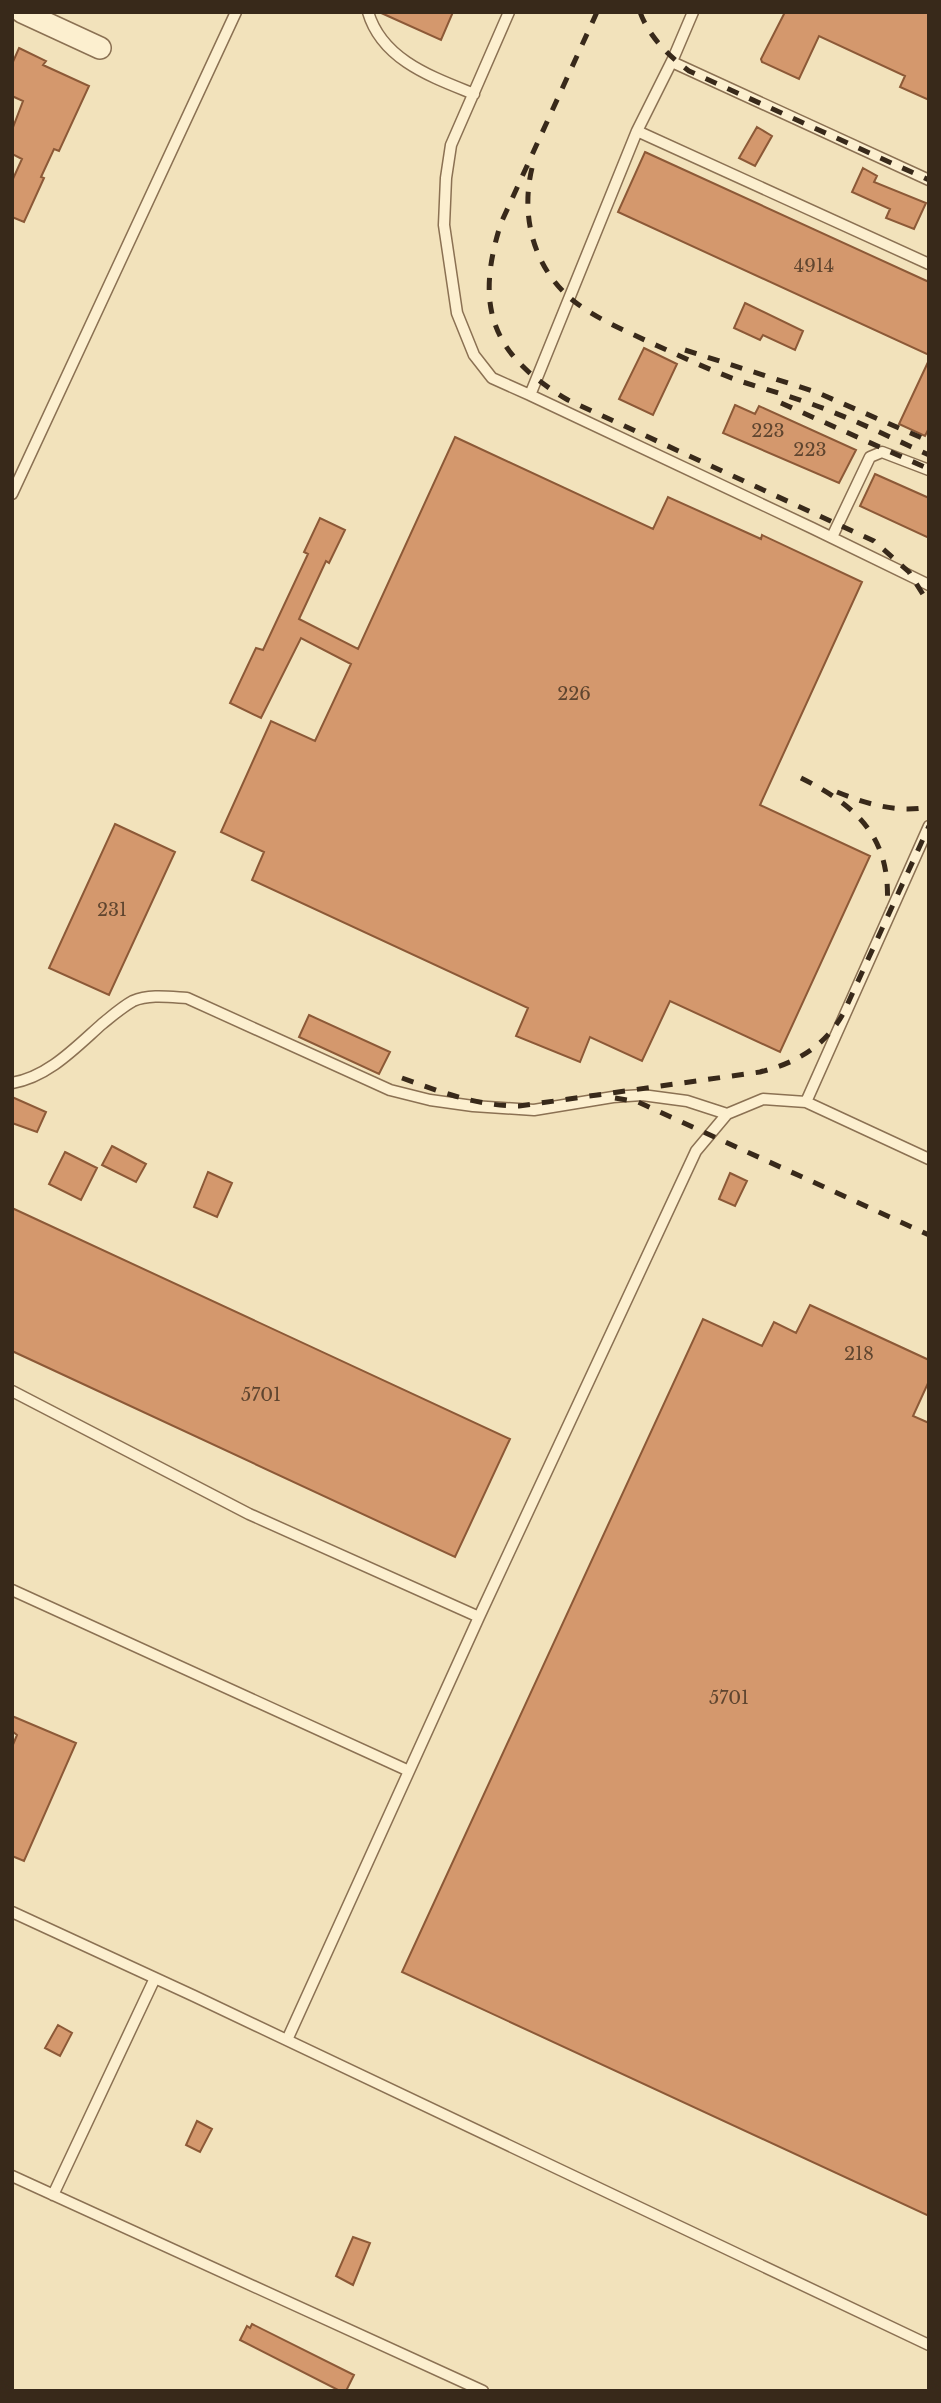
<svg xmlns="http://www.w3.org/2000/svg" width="941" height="2403" viewBox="0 0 941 2403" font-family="'Libre Baskerville',serif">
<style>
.building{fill:#d4986d;stroke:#8c5937;stroke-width:2}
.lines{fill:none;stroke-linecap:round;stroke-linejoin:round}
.lane-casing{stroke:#8b7153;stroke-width:13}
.street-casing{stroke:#8b7153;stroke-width:24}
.lane{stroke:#fcefcf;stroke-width:10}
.street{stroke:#fcefcf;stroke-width:21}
.rail{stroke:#38291a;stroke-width:5;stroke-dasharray:12 12;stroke-linecap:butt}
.labels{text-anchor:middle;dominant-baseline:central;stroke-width:5;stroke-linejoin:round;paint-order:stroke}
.number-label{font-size:18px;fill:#5f452f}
</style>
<rect width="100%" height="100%" fill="#f2e2bb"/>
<path class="building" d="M 379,12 L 453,12 L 441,40 Z
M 785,12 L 929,12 L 929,100 L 900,87 L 905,76 L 819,36 L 799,79 L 762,62 L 761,59 Z
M 19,48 L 46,61 L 43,65 L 89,86 L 59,151 L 54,149 L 41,177 L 44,178 L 24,222 L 12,217 L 12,181 L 22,159 L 12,154 L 12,130 L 23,101 L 12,96 L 12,64 Z
M 757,127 L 772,136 L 755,166 L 739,158 Z
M 645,152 L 929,282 L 929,355 L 618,212 Z
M 863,168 L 877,176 L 874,182 L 926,203 L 914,229 L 886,218 L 890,209 L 852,192 Z
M 745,303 L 803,331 L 795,350 L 763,335 L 760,340 L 734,328 Z
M 644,348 L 677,364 L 653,415 L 619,399 Z
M 929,360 L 929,428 L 925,436 L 899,424 Z
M 735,405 L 755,414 L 759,406 L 856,450 L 839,483 L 723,433 Z
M 455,437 L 653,529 L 668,497 L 761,539 L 762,535 L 862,582 L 760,805 L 870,856 L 780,1052 L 670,1001 L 642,1061 L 590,1037 L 580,1062 L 516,1036 L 528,1008 L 252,880 L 264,852 L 221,832 L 271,721 L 315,741 L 351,664 L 301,638 L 261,718 L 230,703 L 256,648 L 263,650 L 308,554 L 304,552 L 320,518 L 345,530 L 329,563 L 326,561 L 299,619 L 358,649 Z
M 875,474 L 929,498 L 929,538 L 860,506 Z
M 115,824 L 175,852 L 109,995 L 49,968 Z
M 309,1015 L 390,1052 L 379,1074 L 299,1037 Z
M 12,1097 L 46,1112 L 37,1132 L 12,1123 Z
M 112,1146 L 146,1164 L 136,1182 L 102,1165 Z
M 65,1152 L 97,1168 L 81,1200 L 49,1184 Z
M 208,1172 L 232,1183 L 217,1217 L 194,1207 Z
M 730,1173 L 747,1181 L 735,1206 L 719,1199 Z
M 12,1208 L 510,1439 L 455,1557 L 12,1351 Z
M 810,1305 L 929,1360 L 929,1381 L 913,1416 L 929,1423 L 929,2216 L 402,1972 L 703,1319 L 762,1346 L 774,1322 L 796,1333 Z
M 12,1716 L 76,1743 L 24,1861 L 12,1856 L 12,1747 L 17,1735 L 12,1731 Z
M 58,2025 L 72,2033 L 60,2056 L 45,2048 Z
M 197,2121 L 212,2129 L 200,2152 L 186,2145 Z
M 353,2237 L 370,2243 L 353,2285 L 336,2276 Z
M 252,2324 L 354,2375 L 346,2391 L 340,2391 L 240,2340 L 247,2326 L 250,2328 Z"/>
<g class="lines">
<defs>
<path id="lane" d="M 368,12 C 382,60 432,77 474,94
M 509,12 L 451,145 L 446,178 L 444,225 L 457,313 L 474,355 L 492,378 L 530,395
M 693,12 L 673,59 L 637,131 L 530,395 L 812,528 L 929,585
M 672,62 L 929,180
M 637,131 L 929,264
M 12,494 L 236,12
M 832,537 L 870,457 L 882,452 L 929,470
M 12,1083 C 48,1077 75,1048 102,1024 C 112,1016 122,1007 133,1001 C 149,994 170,997 187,998 L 390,1090 L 430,1100 L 473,1106 L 534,1110 L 613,1097 L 642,1095 L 687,1101 L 727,1114
M 806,1102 L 929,826
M 12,1391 L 249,1514 L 479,1617
M 12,1590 L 409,1771
M 12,1912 L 194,1996 L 929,2345
M 287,2040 L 479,1617 L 696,1151 L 727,1114 L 763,1099 L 806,1102 L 929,1159
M 12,2176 L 483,2391
M 53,2195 L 155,1978"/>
<path id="street" d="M 22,12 L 100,48"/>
</defs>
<use href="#lane" class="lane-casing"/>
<use href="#street" class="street-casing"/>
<use href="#lane" class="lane"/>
<use href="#street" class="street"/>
<path class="rail" d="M 597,12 L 501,223 C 474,308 492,355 568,400 L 874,541 L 909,572 L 929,604
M 640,12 C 649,37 669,56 689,71 L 929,180
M 532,168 C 520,217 534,270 575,302 C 597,319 624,330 649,342 C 678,355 707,369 737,380 C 763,389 791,396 817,406 C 855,420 892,438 929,455
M 685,350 L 816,392 L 929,441
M 781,403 L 929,469
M 801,778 C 859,807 892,839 887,908
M 837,792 C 867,804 896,813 929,807
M 402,1078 C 441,1092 477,1106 519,1106 L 760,1072 C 796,1063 824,1047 843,1014 L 929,826
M 615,1098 L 638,1102 L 929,1235"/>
</g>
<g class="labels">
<g class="number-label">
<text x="814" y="266">4914</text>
<text x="768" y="431">223</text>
<text x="810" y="450">223</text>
<text x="574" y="694">226</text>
<text x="112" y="910">231</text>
<text x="859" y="1354">218</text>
<text x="261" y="1395">5701</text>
<text x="729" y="1698">5701</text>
</g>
</g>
<rect width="941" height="2403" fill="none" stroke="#38291a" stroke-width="28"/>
</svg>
